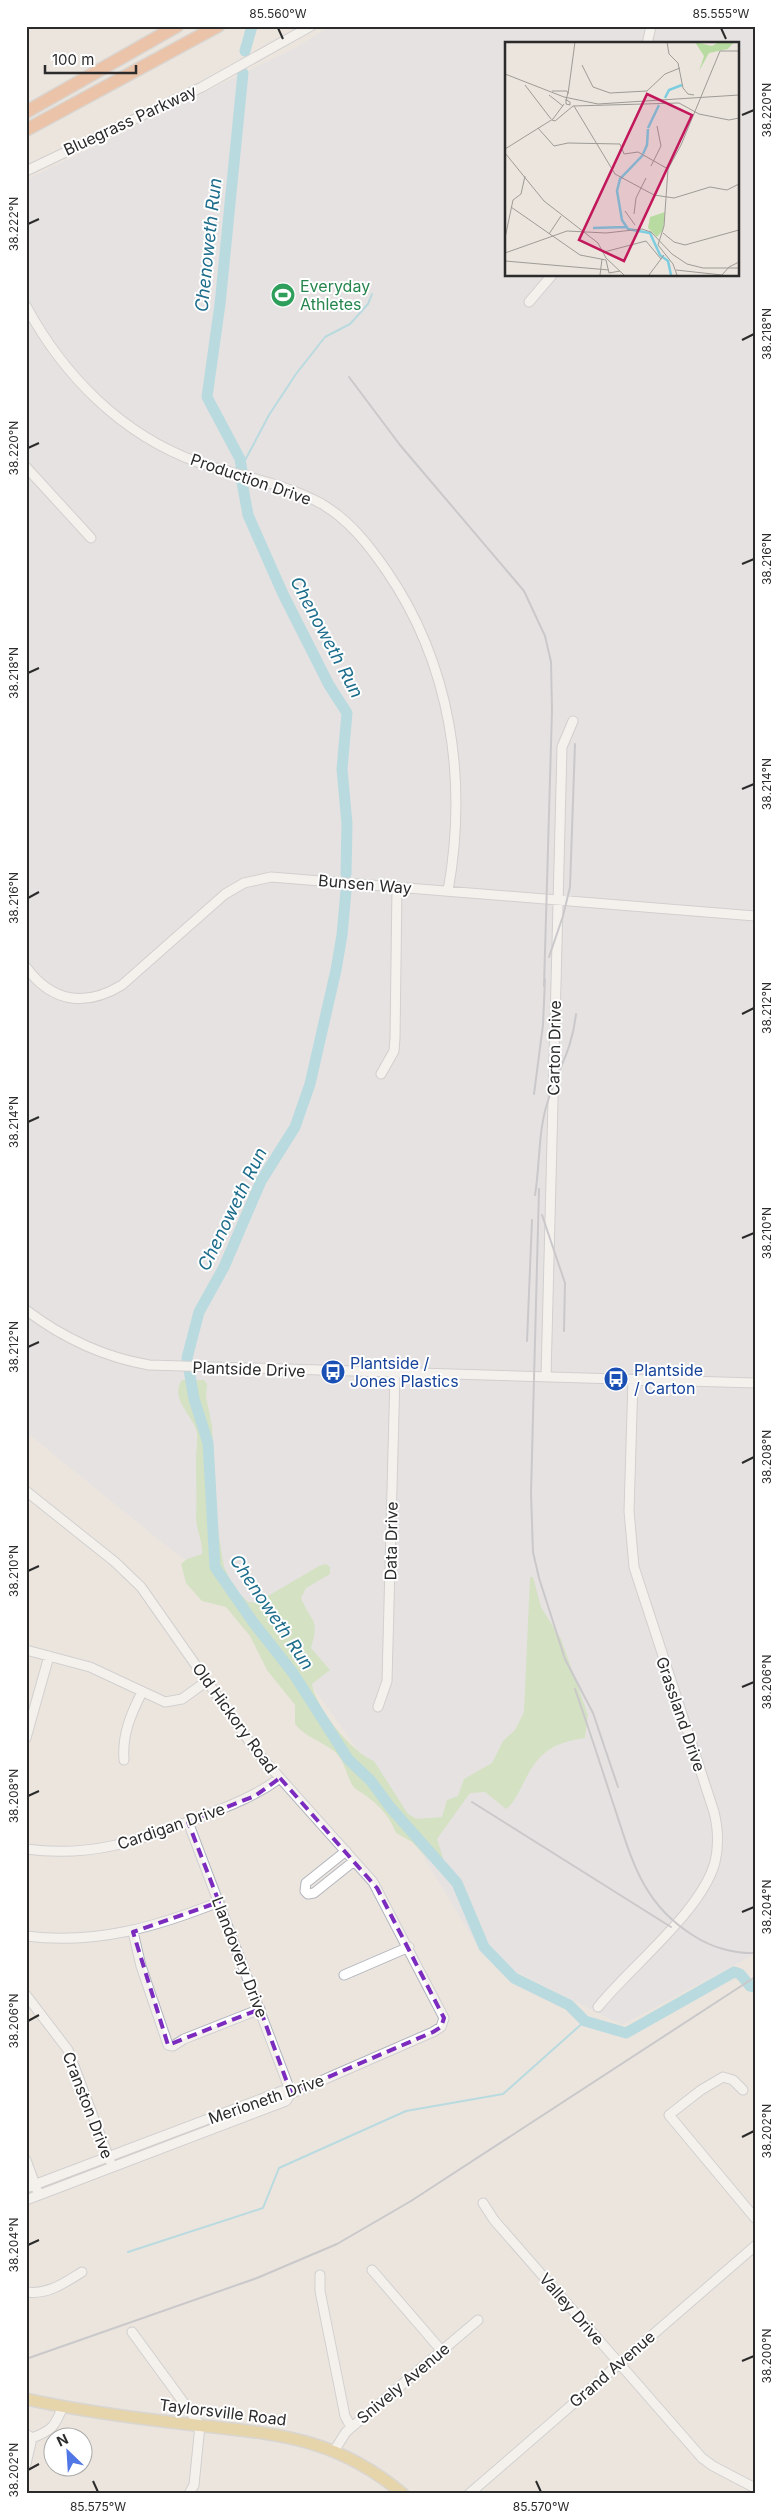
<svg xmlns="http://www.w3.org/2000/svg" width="781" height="2520" viewBox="0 0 781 2520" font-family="Inter,sans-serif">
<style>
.industrial{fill:#dfdee4;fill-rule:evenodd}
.green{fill:#b8dba1}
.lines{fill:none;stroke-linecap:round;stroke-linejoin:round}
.stream{stroke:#7dcde1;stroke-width:2}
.river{stroke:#7dcde1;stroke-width:11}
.minor-casing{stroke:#b2b5bd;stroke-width:11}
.major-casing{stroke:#c4c4c4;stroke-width:14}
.highway-casing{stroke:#c4c4c4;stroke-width:15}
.minor{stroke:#fff;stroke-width:9}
.major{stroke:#e0be6e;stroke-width:11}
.highway{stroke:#ec9968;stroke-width:12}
.rail{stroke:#a2a5b2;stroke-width:2}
.marked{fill:none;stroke:#7b2cbf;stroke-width:4;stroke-dasharray:10 6;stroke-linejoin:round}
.ticks{fill:none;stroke:#2b2b2b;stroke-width:2}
.labels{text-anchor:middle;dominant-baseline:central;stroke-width:4;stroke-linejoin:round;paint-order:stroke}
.street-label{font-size:16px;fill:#2b2b2b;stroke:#fff}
.leisure-label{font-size:16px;fill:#27864d;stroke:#fff;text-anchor:start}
.transit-label{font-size:16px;fill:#164399;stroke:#fff;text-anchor:start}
.water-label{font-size:18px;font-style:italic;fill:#1d6d8c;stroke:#fff}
.inset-river{fill:none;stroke:#7dcde1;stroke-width:2.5}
.inset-road{fill:none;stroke:#9e9b96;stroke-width:1}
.view{fill:#c2185b;fill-opacity:0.15;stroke:#c2185b;stroke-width:2.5}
.inset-edge{fill:none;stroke:#2b2b2b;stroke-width:2.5}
.neatline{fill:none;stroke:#2b2b2b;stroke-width:2}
.ticks-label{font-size:12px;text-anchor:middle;fill:#2b2b2b}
</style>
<rect width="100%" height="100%" fill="#ebe5de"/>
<path class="industrial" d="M 330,26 L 755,26 L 755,1954 L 622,2025 L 483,1955 L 365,1760 L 257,1609 L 174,1552 L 26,1432 L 26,180 L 297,47 ZM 506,44 L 737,44 L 737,275 L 506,275 Z"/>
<path class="green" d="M 182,1380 L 204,1380 L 207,1384 L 206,1397 L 212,1426 L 218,1531 L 224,1567 L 235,1589 L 248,1602 L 256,1603 L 319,1566 L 326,1564 L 330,1567 L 330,1574 L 306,1588 L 301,1598 C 312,1624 320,1618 311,1648 L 330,1670 L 312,1684 C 315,1707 352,1753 374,1761 L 408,1814 L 417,1819 L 442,1817 L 447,1800 L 458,1796 L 464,1779 L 492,1763 L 503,1741 L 515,1730 L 524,1712 L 530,1577 L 533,1577 L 541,1607 L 561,1639 L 588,1715 L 585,1738 C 551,1743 538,1753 523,1784 C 518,1793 515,1802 506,1809 L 485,1792 L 470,1793 L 437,1839 L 443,1858 L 428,1859 L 412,1842 L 396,1833 C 390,1817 380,1806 365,1795 C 362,1792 355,1790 353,1786 C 346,1776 346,1762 335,1752 C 322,1741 306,1738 295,1724 L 295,1705 L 267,1670 L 250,1636 L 226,1607 L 202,1601 L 186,1583 L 181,1564 L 187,1559 L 202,1554 C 203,1542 196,1529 196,1517 C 197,1498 196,1479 196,1459 C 196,1451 198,1441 197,1432 C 193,1416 169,1398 182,1380 Z"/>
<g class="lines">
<path class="stream" d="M 242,466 L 269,415 L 296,374 L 325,337 L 350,324 L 368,304 L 372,294
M 128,2252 L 263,2208 L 279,2168 L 406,2111 L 503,2094 L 585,2021"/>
<path class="river" d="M 245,51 L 252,26
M 242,471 L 240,459 L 207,397 L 220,304 L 243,73
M 242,482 L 248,515 L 283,594 L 329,685 L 347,713 L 342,769 L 347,824 L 346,874
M 346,891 L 342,935 L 336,970 L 310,1084 L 295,1127 L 261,1181 L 224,1267 L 199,1312 L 187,1358 L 194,1399 L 208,1443 L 215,1567 L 253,1622 L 293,1673 L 348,1759 L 371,1781 L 390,1807 L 457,1883 L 484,1947 L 514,1978 L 569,2005 L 585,2021 L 626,2033 L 734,1972 L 740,1974 L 750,1986 L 755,1987"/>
<defs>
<path id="minor" d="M 647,44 L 651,26
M 26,171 L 202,87 L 311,26
M 529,302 L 552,275
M 26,306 C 64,376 121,434 197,462 C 238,476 284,483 322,504 C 349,520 368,544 386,570 C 451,664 468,779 448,891
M 26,467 L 91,538
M 26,967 C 52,1003 86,1007 122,985 L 225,894 L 244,883 L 271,877 L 755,916
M 381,1074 L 394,1051 L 395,1038 L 397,887
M 26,1310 C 63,1338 103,1357 149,1365 L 755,1383
M 546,1377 L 562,747 L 573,721
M 26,1491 L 115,1562 L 141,1587 L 256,1751 L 373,1882 L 444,2018 L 441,2027 L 433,2032 L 300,2090 L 291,2093 L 282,2091 L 26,2188
M 26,1650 L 90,1667 L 165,1702 L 182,1699 L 207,1681
M 378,1707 L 387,1681 L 395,1374
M 26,1738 L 49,1656
M 124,1760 C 122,1734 131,1714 142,1692
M 188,1822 L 291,2093
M 26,1849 C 91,1858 138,1841 198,1818 C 227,1807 254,1797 280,1778
M 346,1851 L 306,1883 L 305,1891 L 308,1894 L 314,1893 L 354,1861
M 133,1932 L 141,1966 L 168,2045 L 173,2046 L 184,2039 L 260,2009
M 26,1936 C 95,1945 156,1927 219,1902
M 344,1975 L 409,1947
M 26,1995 L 68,2050 L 110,2161
M 598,2007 C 631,1966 702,1911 715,1862 C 719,1845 718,1828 714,1812 L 634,1567 L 629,1511 L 633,1380
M 743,2090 L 733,2080 L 723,2077 L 701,2090 L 669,2115 L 755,2218
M 26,2160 L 37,2190
M 26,2200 L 286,2101 L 291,2093
M 483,2203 L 494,2220 L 702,2458 L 713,2466 L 755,2488
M 372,2270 L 441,2350
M 320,2275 L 320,2291 L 345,2416 L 351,2427
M 26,2292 C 48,2295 64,2283 82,2272
M 132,2332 L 200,2425 L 194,2485 L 189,2494
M 26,2434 L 32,2438 C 53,2430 55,2426 63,2406
M 334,2451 L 346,2432 L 478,2320
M 26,2464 L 32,2438
M 469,2494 L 755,2246"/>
<path id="major" d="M 26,2399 C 79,2411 134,2418 187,2424 C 273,2434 333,2435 403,2494"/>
<path id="highway" d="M 26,112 L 177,26
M 26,130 L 218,26"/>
</defs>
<use href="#minor" class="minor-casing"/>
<use href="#major" class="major-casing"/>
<use href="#highway" class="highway-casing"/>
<use href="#minor" class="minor"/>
<use href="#major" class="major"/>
<use href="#highway" class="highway"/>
<path class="rail" d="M 349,377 L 400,445 L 524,591 L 545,636 L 551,662 L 552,710 L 544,986
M 549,957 L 563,916 L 570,887 L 575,744
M 534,1094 L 543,1025 L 545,979
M 539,1189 L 531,1493 L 533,1552 L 539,1578 L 565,1659 L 593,1713 L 618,1787
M 535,1195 C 540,1165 538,1133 547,1104 C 557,1070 572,1052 576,1014
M 542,1215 L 565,1283 L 564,1331
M 527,1341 L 532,1220
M 575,1689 C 588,1726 600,1763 612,1800 C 631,1856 640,1903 694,1936 C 711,1947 734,1954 755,1953
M 472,1802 L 671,1927
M 26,2359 L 257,2278 L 337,2244 L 411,2201 L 755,1977"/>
</g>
<path d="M0 0H781V2520H0ZM 280,1778 L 377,1888 L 444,2018 L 441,2027 L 433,2032 L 291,2093 L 260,2009 L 168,2045 L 133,1932 L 219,1902 L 188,1822 L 255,1796 Z" fill="#ebe5de" fill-opacity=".55" fill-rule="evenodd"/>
<path class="marked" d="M 280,1778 L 377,1888 L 444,2018 L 441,2027 L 433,2032 L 291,2093 L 260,2009 L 168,2045 L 133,1932 L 219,1902 L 188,1822 L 255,1796 Z"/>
<path class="ticks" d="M 278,28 L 283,39M 721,28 L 726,39M 742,115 L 754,110M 28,224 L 39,219M 742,340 L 754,334M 28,448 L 39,443M 742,564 L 754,559M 28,673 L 39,668M 742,789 L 754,784M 28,898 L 39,892M 742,1014 L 754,1008M 28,1122 L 39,1117M 742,1238 L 754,1233M 28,1347 L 39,1342M 742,1463 L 754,1457M 28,1571 L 39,1566M 742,1687 L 754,1682M 28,1796 L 39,1791M 742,1912 L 754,1907M 28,2021 L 39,2015M 742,2137 L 754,2131M 28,2245 L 39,2240M 742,2361 L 754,2356M 28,2470 L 39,2464M 93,2481 L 98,2492M 536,2481 L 541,2492"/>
<defs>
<symbol id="stadium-disc" viewBox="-11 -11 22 22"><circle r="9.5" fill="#2e9e5b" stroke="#fff"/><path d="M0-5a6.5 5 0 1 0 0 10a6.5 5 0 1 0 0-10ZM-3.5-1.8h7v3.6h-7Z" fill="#fff"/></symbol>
<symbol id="bus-disc" viewBox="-11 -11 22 22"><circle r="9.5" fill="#1a4fb4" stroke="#fff"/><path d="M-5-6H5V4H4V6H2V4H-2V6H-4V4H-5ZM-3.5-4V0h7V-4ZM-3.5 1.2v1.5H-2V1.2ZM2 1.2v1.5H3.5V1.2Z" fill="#fff"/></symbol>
</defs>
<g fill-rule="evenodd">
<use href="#stadium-disc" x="269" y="281" width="28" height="28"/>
<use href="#bus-disc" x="319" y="1358" width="28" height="28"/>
<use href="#bus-disc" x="602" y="1365" width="28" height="28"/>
</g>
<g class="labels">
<g class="street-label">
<text transform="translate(130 120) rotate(-25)">Bluegrass Parkway</text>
<text transform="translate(251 479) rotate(19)">Production Drive</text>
<text transform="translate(365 884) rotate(5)">Bunsen Way</text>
<text transform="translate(554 1048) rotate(-89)">Carton Drive</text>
<text transform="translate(249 1369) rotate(2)">Plantside Drive</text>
<text transform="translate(391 1541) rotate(-89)">Data Drive</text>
<text transform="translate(681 1714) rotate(71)">Grassland Drive</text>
<text transform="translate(235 1718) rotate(54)">Old Hickory Road</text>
<text transform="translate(171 1826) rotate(-19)">Cardigan Drive</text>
<text transform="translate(240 1957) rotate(69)">Llandovery Drive</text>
<text transform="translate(266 2099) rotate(-19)">Merioneth Drive</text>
<text transform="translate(88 2105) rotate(69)">Cranston Drive</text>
<text transform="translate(572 2309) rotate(49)">Valley Drive</text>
<text transform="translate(612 2369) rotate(-41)">Grand Avenue</text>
<text transform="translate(403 2383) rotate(-40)">Snively Avenue</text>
<text transform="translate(223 2412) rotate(7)">Taylorsville Road</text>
</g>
<g class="leisure-label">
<text x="300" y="286">Everyday<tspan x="300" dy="18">Athletes</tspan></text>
</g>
<g class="transit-label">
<text x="350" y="1363">Plantside /<tspan x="350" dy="18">Jones Plastics</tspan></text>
<text x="634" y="1370">Plantside<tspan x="634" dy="18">/ Carton</tspan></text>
</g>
<g class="water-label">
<text transform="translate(208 245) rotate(-84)">Chenoweth Run</text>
<text transform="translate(327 637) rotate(62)">Chenoweth Run</text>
<text transform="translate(232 1209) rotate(-64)">Chenoweth Run</text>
<text transform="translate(272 1612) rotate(56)">Chenoweth Run</text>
</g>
</g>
<g transform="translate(505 42)">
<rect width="234" height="234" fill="#ebe5de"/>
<path d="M 190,0 L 207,4 L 214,0 L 229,0 L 223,7 L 204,11 L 194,29 L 199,14 ZM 160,170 L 158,188 L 152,195 L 143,186 L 145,175 Z" fill="#b8dba1"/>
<path class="inset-river" d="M 160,56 L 164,48 L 177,43M 143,86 L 154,63M 138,112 L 142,103 L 143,87M 138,113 L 115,137 L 112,149 L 117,178 L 123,187 L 145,191 L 155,213 L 163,219 L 166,233M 88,186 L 121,185"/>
<path class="inset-road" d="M 162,0 L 164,12 L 173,21 L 178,46 L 183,52 L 189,53M 77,23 L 88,45 L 105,51 L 142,49 L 160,32 L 175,26M 0,32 L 59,55 L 93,62 L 234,53M 20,43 L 46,77M 47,49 L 62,49 L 63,51 L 62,54 L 61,60 L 61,62 L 65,63 L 65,60 L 63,59 L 62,58 L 60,58M 63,52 L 70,0M 44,53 L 58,64M 69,64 L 110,132 L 149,153 L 169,156 L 205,145 L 222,148 L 234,142M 47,78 L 50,79 L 68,64 L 174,61 L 194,72 L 224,78 L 234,76M 33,86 L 49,104 L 63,101 L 115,102 L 119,112 L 133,110 L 163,127M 0,107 L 48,77 L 59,62M 0,111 L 39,159 L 93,201 L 101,216 L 119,233M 146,124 L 156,104 L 152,84M 6,165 L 75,213 L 101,218M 120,169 L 130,183M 129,172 L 131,156 L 141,136M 158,191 L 169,200 L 180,203 L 234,188M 44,192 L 56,174M 0,196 L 8,158 L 16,152 L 20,134M 99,210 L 141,199 L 156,217M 0,211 L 62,189 L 101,191 L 137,187 L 146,190 L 167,212 L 182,222 L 198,226 L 234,226M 101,218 L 104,231 L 115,229M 0,219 L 104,228M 171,228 L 217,233M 95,233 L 97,217M 144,233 L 159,213M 172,233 L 168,222 L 153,203 L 159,184 L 163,127 L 176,103 L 215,9 L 234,9M 217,233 L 224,225 L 234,220"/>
<path class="view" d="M 142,52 L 187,73 L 119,219 L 74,198 Z"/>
<rect width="234" height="234" class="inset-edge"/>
</g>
<rect width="781" height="2520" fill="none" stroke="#ffffff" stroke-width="55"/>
<g transform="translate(68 2452) rotate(335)"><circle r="24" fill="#ffffff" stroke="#aaaaaa"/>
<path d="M0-4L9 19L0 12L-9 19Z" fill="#5176e5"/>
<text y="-8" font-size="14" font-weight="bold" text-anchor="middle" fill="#2b2b2b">N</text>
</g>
<path d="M45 65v8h91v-8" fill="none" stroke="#2b2b2b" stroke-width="2.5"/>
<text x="52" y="65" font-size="15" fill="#2b2b2b" stroke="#ffffff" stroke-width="4" paint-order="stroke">100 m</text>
<rect x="28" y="28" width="726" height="2464" class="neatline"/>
<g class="ticks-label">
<text x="278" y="18">85.560°W</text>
<text x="721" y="18">85.555°W</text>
<text transform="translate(767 110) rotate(-90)" y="4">38.220°N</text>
<text transform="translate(14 224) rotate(-90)" y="4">38.222°N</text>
<text transform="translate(767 334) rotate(-90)" y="4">38.218°N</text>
<text transform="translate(14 448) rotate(-90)" y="4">38.220°N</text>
<text transform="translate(767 559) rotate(-90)" y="4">38.216°N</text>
<text transform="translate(14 673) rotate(-90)" y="4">38.218°N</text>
<text transform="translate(767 784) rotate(-90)" y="4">38.214°N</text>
<text transform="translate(14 898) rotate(-90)" y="4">38.216°N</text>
<text transform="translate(767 1008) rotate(-90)" y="4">38.212°N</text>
<text transform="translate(14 1122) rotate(-90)" y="4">38.214°N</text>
<text transform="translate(767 1233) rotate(-90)" y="4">38.210°N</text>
<text transform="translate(14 1347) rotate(-90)" y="4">38.212°N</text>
<text transform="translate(767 1457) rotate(-90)" y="4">38.208°N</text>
<text transform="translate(14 1571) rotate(-90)" y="4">38.210°N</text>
<text transform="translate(767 1682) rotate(-90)" y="4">38.206°N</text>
<text transform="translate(14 1796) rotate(-90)" y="4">38.208°N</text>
<text transform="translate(767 1907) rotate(-90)" y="4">38.204°N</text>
<text transform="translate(14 2021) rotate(-90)" y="4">38.206°N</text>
<text transform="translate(767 2131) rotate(-90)" y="4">38.202°N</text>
<text transform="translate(14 2245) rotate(-90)" y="4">38.204°N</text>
<text transform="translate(767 2356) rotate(-90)" y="4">38.200°N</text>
<text transform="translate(14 2470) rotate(-90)" y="4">38.202°N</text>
<text x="98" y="2511">85.575°W</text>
<text x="541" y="2511">85.570°W</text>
</g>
</svg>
